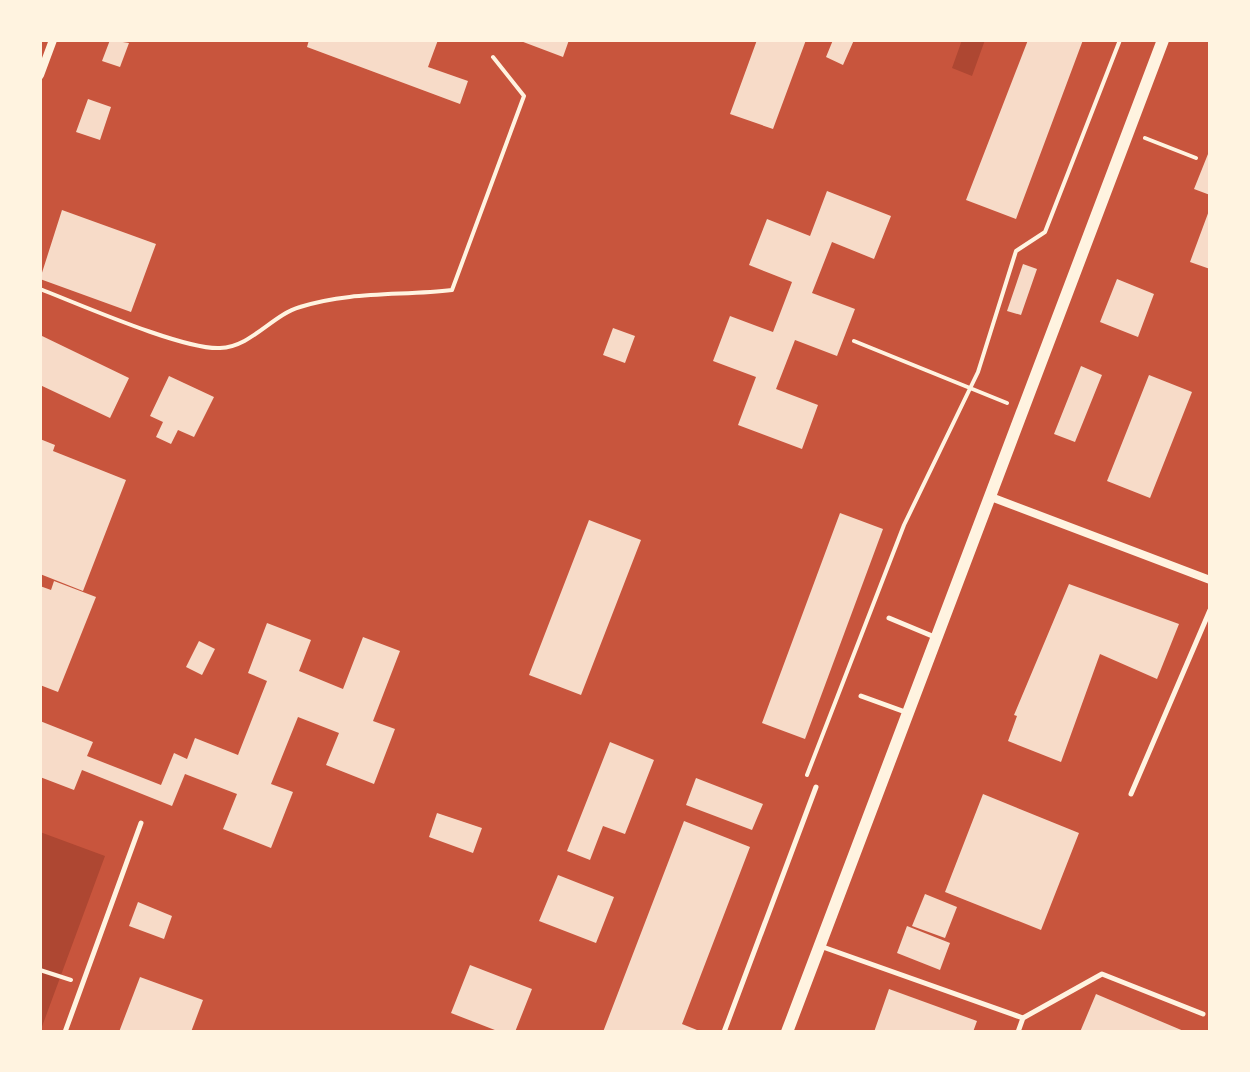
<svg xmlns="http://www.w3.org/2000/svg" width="1250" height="1072" viewBox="0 0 1250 1072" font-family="'DM Sans',sans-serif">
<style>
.green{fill:#ae4732}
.building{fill:#f7dbc8}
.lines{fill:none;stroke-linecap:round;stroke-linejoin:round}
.path{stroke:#fff3e0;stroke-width:4}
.service{stroke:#fff3e0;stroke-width:5}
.minor{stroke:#fff3e0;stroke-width:8}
.tertiary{stroke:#fff3e0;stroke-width:12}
</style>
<rect width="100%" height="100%" fill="#c8553d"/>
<path class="green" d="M 962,40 L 985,40 L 972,76 L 952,68 Z
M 40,832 L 105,856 L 40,1032 Z"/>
<path class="building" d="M 110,40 L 129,43 L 120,67 L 102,61 Z
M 309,40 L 438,40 L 428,67 L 468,81 L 460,104 L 307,47 Z
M 518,40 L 569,40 L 563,57 Z
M 757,40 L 806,40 L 773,129 L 730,114 Z
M 833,40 L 854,40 L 843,65 L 826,57 Z
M 1028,40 L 1083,40 L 1016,219 L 966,200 Z
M 88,99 L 111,107 L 100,140 L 76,132 Z
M 1210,149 L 1210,195 L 1194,189 Z
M 827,191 L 891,216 L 874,259 L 832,242 L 812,293 L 855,309 L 837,356 L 795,340 L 776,389 L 818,405 L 802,449 L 738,425 L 756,377 L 713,361 L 730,316 L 773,332 L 792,282 L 749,265 L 767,219 L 810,236 Z
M 1210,208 L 1210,269 L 1190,262 Z
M 62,210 L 156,244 L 131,312 L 40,279 Z
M 1023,264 L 1037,269 L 1021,315 L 1007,311 Z
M 1117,279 L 1154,294 L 1138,337 L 1100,322 Z
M 613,328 L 635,336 L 625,363 L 603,355 Z
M 40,335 L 129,378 L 110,418 L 40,385 Z
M 1081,366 L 1102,375 L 1075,442 L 1054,434 Z
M 1149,375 L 1192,392 L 1150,498 L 1107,481 Z
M 169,376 L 214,397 L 194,437 L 178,430 L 171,444 L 156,437 L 163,422 L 150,416 Z
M 40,439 L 55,445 L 53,451 L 126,480 L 83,591 L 40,574 Z
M 840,513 L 883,529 L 805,739 L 762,723 Z
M 589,520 L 641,540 L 581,695 L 529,675 Z
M 54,581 L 96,597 L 58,692 L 40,685 L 40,586 L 51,590 Z
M 1069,584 L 1179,624 L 1157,679 L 1100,654 L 1061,762 L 1008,741 L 1017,716 L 1014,715 Z
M 267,623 L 311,640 L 299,671 L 343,689 L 363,637 L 400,651 L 373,721 L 395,729 L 374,784 L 326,765 L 339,733 L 298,717 L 271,784 L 293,792 L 271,848 L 223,829 L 237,794 L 185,774 L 172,806 L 82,770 L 74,790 L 40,777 L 40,721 L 93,742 L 87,756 L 161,785 L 174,753 L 187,759 L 195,738 L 238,755 L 267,681 L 248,673 Z
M 199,641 L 215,649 L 202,675 L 186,667 Z
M 610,742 L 654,760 L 625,834 L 603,826 L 590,860 L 567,851 Z
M 696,778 L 763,804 L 752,830 L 686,805 Z
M 983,794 L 1079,833 L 1041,930 L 945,892 Z
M 437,813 L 482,828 L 473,853 L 429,837 Z
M 684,821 L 750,847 L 682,1024 L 702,1032 L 603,1032 Z
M 558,875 L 614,897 L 596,943 L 539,921 Z
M 925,894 L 957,907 L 945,938 L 912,926 Z
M 138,902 L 172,916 L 164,939 L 129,926 Z
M 907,926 L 950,943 L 940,970 L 897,953 Z
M 470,965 L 532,989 L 515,1032 L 500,1032 L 451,1013 Z
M 140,977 L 203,1000 L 191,1032 L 119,1032 Z
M 889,989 L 977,1021 L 973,1032 L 874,1032 Z
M 1096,994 L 1186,1032 L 1080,1032 Z"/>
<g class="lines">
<path class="path" d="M 1145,138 L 1196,158
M 40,289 C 79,304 183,350 220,348 C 251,347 272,315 300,307 C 350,291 402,296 452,290 L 524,96 L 493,57
M 854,341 L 1007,403
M 807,775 L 904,525 L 978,372 L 1016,251 L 1045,232 L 1120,40
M 40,970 L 71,980"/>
<path class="service" d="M 889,618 L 937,638
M 861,696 L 908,713
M 1131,794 L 1210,610
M 820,946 L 1023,1018 L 1018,1032
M 1023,1018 L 1102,974 L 1203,1014
M 65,1032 L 141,823
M 724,1032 L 816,787"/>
<path class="minor" d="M 40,75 L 53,40
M 991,497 L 1210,580"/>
<path class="tertiary" d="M 787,1032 L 1163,40"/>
</g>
<rect width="1250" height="1072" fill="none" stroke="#fff3e0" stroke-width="84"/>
</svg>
